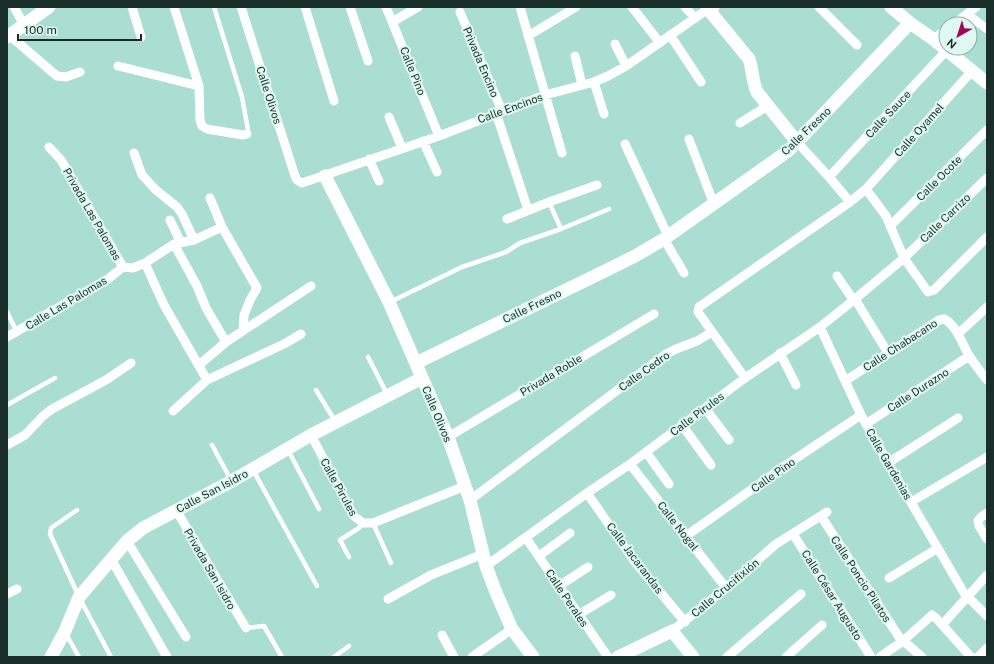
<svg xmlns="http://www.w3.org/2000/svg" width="994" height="664" viewBox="0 0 994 664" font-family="'Public Sans',sans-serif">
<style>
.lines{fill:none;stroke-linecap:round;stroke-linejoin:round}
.lane{stroke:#fff;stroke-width:4.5}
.street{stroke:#fff;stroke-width:9}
.secondary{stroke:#fff;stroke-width:13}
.labels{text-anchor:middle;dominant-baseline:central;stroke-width:4;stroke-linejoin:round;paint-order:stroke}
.street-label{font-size:11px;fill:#192e29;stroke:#dff9f2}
</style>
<rect width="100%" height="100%" fill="#aaded2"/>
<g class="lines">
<path class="lane" d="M 214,7 L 242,97 L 248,130 L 247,134
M 549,202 L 561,229
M 390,302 L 462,267 L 506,252 L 520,243 L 561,229 L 609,209
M 7,312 L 17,332
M 368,357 L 387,394
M 316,390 L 335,421
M 7,405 L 55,378
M 212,445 L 231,480
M 288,450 L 319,509
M 253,470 L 317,586
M 77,510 L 51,528 L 50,534 L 79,597 L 111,657
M 373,523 L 391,563
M 349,557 L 340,540 L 359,528 L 363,523
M 246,628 L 264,626 L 282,657
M 66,634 L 79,657
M 334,657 L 349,646"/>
<path class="street" d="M 14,7 L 24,25
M 132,7 L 141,37
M 174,7 L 199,86 L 200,120 L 202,126 L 207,129 L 243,135 L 247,134
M 241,7 L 295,176 L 297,180 L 302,183 L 439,136 L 545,95 L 594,82 L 608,76 L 626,66 L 708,9
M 305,7 L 334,101
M 350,7 L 368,61
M 386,7 L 439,136
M 520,7 L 562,153
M 632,7 L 660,43
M 685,7 L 695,18
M 819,7 L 857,45
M 460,12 L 502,111
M 967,14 L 987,29
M 392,22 L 418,7
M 954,24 L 976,7
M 9,35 L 57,76 L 66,77 L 80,72
M 670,35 L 701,82
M 528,36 L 576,7
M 933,39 L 946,30
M 615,44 L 626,66
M 575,56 L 582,85
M 118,66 L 199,86
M 594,82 L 604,114
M 496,113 L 528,210
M 389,117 L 402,148
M 740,123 L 769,105
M 689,139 L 713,202
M 423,141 L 437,172
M 797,142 L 829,177 L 850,202
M 625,144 L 668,236
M 49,147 L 61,160 L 123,267 L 133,268 L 145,263 L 164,305 L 207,380 L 284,344 L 301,334
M 134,153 L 142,175 L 156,190 L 177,207 L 182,214 L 194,240
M 369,159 L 379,181
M 829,177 L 946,51
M 866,189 L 886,216 L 904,258 L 928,292 L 934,290 L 987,237
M 210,198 L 222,227 L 257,288 L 250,300 L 244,315 L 243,331
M 507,219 L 549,202 L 597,185
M 170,220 L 181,243
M 890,226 L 987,130
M 664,239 L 684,273
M 174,244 L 197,286 L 206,308 L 226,342
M 145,263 L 174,244 L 194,240 L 222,227
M 837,276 L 854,301
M 855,299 L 888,353
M 820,327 L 861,415 L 888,463 L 964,593 L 987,616
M 958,334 L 987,307
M 7,337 L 108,279 L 123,267
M 780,353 L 796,385
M 199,365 L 226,342 L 311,286
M 745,378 L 698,312 L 699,307 L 850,202 L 866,189 L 972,71
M 845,381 L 939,320 L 944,319 C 956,324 963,346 970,357 C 975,365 981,372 987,380
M 705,408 L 729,440
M 173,411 L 207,380
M 866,424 L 969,356
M 682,425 L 711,465
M 311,435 L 354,516 L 363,523 L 373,523 L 465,486
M 448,437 L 654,314
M 7,445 L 25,435 L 43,416 L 52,409 L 106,380 L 131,363
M 646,452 L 669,484
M 888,463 L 958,418
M 630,464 L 726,588
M 587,493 L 635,562 L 685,622
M 470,500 L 666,354 L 676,349 L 697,341 L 712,332
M 911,502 L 987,457
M 176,510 L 246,628
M 987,513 L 981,517 L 978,521 L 979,526 L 987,539
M 821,516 L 899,637 L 922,657
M 793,534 L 871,657
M 686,536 L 786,465 L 861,415
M 526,538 L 608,657
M 127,541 L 186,637
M 539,556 L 570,533
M 111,559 L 167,657
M 486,566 L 587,493 L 630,464 L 745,378 L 820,327 L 855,299 L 904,258 L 987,178
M 889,578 L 938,548
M 559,586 L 588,567
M 7,594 L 17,589
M 388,599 L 431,575 L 483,554
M 578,615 L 611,595
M 942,625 L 987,575
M 672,631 L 726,588 L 776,544 L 827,512
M 442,635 L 454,657
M 472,657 L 512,629
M 727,657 L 801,594
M 786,657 L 822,625
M 880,657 L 903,641 L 932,615 L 936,618 L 971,657
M 978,657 L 987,648"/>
<path class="secondary" d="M 713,7 L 708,9 L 749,59 C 753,70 752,81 757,92 L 797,142
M 891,7 L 910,23 L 933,39 L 987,83
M 7,37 L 49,7
M 325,176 L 389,302 L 448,437 L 470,500 L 486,566 L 497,595 L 512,629 L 533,657
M 416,363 L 613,267 L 635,256 L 664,239 L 788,151 L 797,142 L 910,23
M 51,657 L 65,631 L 79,597 L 127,541 L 143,528 L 232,481 L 311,435 L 422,378
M 618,657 L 672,631 L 693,657"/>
</g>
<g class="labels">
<g class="street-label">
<text transform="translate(481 62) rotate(67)">Privada Encino</text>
<text transform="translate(413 71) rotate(68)">Calle Pino</text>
<text transform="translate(269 95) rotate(72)">Calle Olivos</text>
<text transform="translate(510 108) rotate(-20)">Calle Encinos</text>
<text transform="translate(888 114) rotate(-47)">Calle Sauce</text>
<text transform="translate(919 130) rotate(-48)">Calle Oyamel</text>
<text transform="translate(806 131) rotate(-44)">Calle Fresno</text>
<text transform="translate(939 178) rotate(-45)">Calle Ocote</text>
<text transform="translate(92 214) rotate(60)">Privada Las Palomas</text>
<text transform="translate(945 218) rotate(-44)">Calle Carrizo</text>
<text transform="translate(66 303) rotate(-31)">Calle Las Palomas</text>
<text transform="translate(532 306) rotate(-26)">Calle Fresno</text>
<text transform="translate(900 345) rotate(-33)">Calle Chabacano</text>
<text transform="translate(644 371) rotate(-36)">Calle Cedro</text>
<text transform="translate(551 375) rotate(-31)">Privada Roble</text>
<text transform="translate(918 390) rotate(-33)">Calle Durazno</text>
<text transform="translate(437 414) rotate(67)">Calle Olivos</text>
<text transform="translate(697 414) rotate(-37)">Calle Pirules</text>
<text transform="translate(889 464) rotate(60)">Calle Gardenias</text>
<text transform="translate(773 475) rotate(-35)">Calle Pino</text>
<text transform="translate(339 487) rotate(61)">Calle Pirules</text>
<text transform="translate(212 491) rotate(-28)">Calle San Isidro</text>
<text transform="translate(678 526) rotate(52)">Calle Nogal</text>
<text transform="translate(635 558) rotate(53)">Calle Jacarandas</text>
<text transform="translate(210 569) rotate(60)">Privada San Isidro</text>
<text transform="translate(861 579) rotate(57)">Calle Poncio Pilatos</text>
<text transform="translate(725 588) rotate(-40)">Calle Crucifixión</text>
<text transform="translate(832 595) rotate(58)">Calle César Augusto</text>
<text transform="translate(567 598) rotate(56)">Calle Perales</text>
</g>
</g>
<rect width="994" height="664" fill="none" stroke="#192e29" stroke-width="16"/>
<g transform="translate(958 36) rotate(219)"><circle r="19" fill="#dff9f2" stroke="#90a8a2"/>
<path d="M0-3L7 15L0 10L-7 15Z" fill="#9d0956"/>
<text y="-6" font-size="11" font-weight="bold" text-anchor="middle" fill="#192e29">N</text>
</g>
<path d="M18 34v6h123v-6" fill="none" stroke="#192e29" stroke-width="2"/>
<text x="24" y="34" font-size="12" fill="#192e29" stroke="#dff9f2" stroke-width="3" paint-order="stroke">100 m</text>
</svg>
